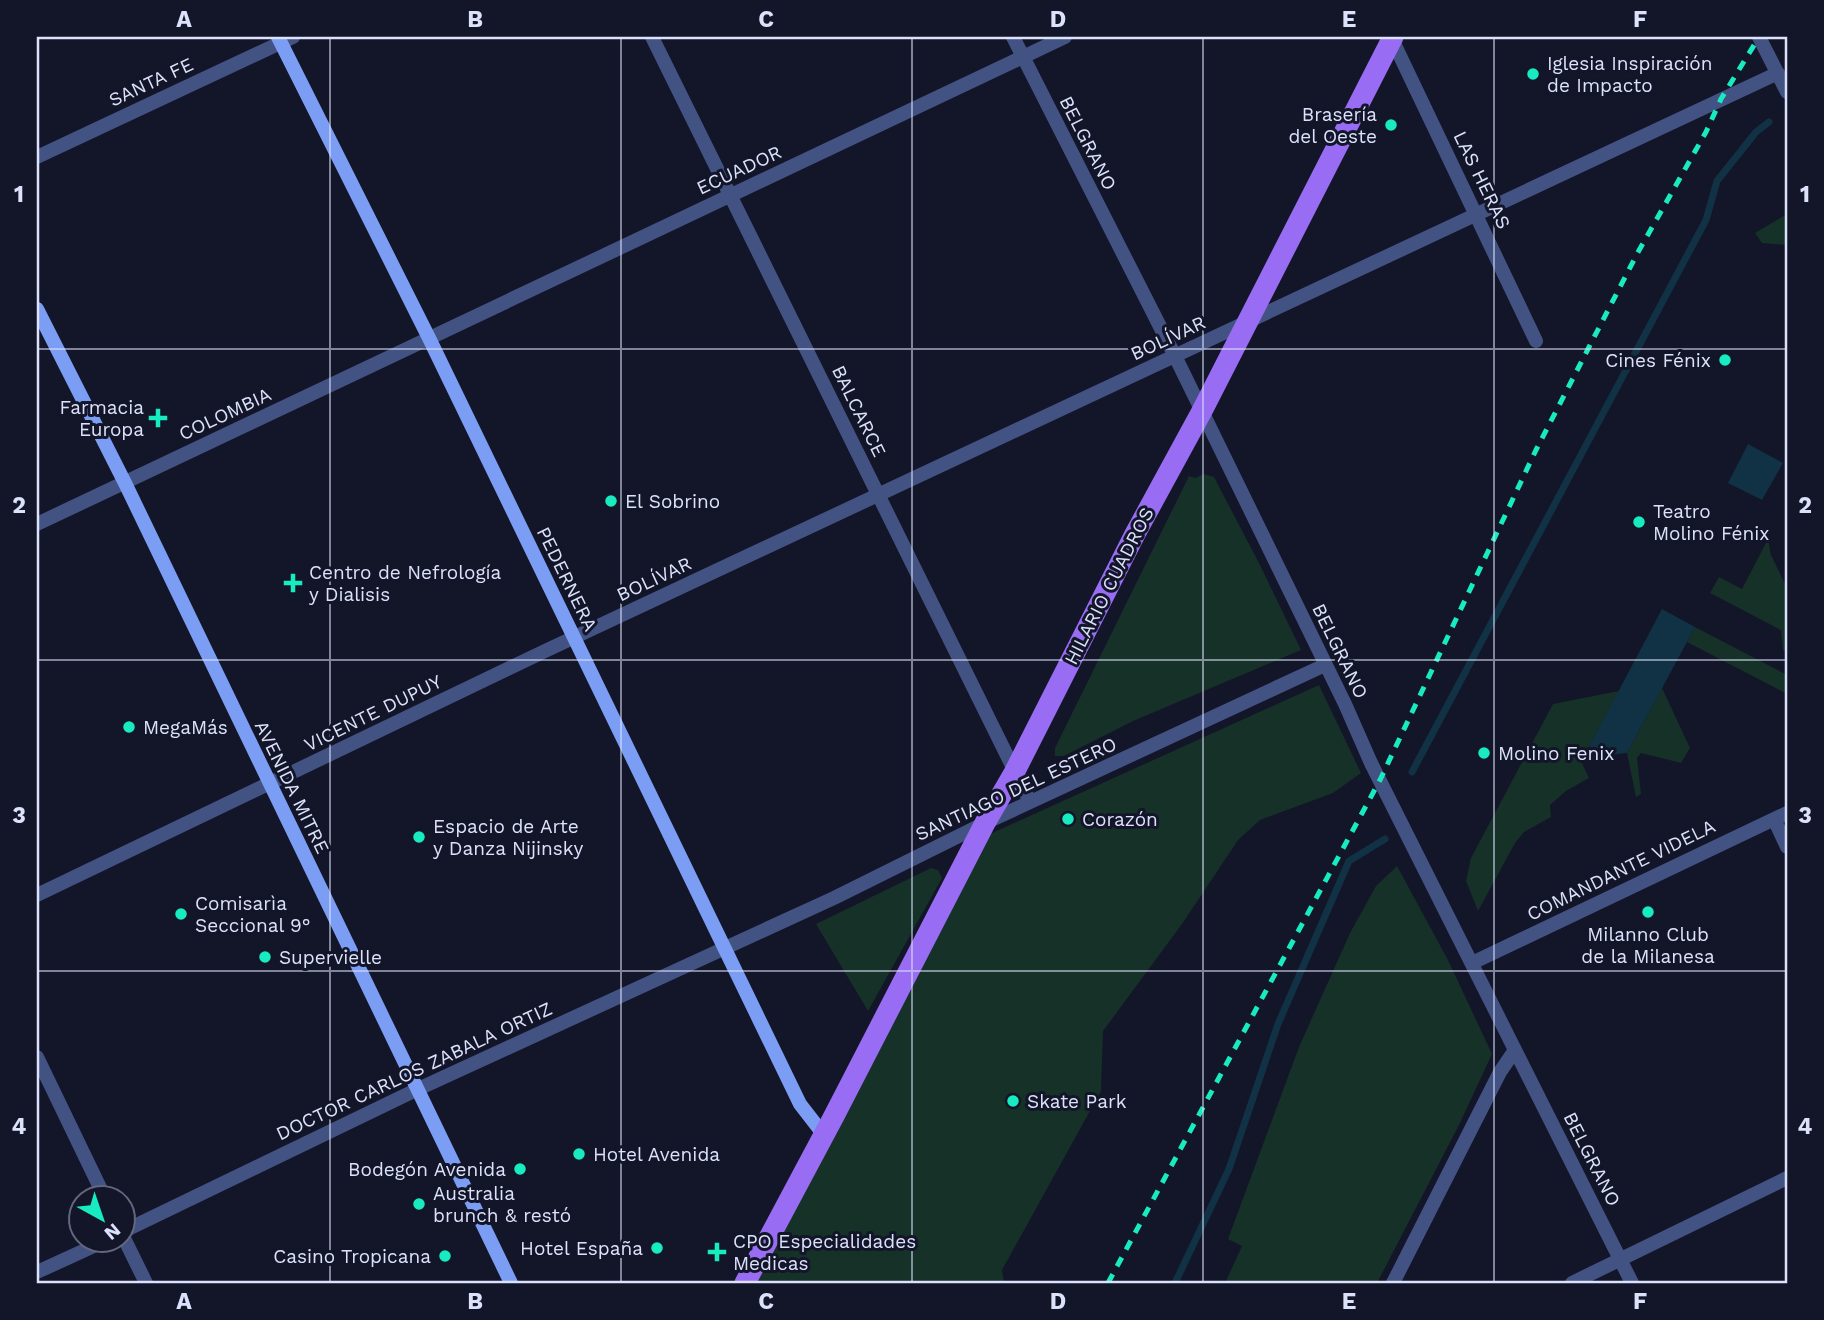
<svg xmlns="http://www.w3.org/2000/svg" width="1824" height="1320" viewBox="0 0 1824 1320" font-family="'Work Sans',sans-serif">
<style>
.green{fill:#163128}
.water{fill:#103244}
.lines{fill:none;stroke-linecap:round;stroke-linejoin:round}
.stream{stroke:#103244;stroke-width:7}
.street{stroke:#425383;stroke-width:14}
.secondary{stroke:#7c9df4;stroke-width:14}
.primary{stroke:#986df3;stroke-width:21}
.rail{stroke:#19ebc0;stroke-width:5;stroke-dasharray:10 9;stroke-linecap:butt}
.grid{fill:none;stroke:#dce2fc;stroke-width:2;stroke-opacity:0.55}
.poi-dot{fill:#19ebc0;stroke:#131528;stroke-width:2.5}
.labels{text-anchor:middle;dominant-baseline:central;stroke-width:6;stroke-linejoin:round;paint-order:stroke}
.poi-label{font-size:19px;fill:#dce2fc;stroke:#131528;text-anchor:start}
.street-label{font-size:19px;fill:#dce2fc;stroke:#131528}
.neatline{fill:none;stroke:#dce2fc;stroke-width:2.5}
.grid-label{font-size:23px;text-anchor:middle;font-weight:bold;fill:#dce2fc}
</style>
<rect width="100%" height="100%" fill="#131528"/>
<path class="green" d="M 1787,214 L 1787,245 L 1762,243 L 1755,233 Z
M 1204,474 L 1214,477 L 1260,565 L 1301,650 L 1133,721 L 1064,756 L 1055,756 L 1055,748 L 1189,476 L 1195,478 Z
M 1768,539 L 1771,555 L 1787,588 L 1787,652 L 1783,650 L 1781,630 L 1710,593 L 1719,577 L 1742,589 Z
M 1695,627 L 1787,675 L 1787,694 L 1687,642 Z
M 1319,685 L 1361,773 L 1333,793 L 1260,820 L 1238,840 L 1182,924 L 1103,1031 L 1101,1091 L 1002,1270 L 1004,1283 L 756,1283 L 990,834 Z
M 1662,688 L 1690,748 L 1681,763 L 1641,753 L 1637,758 L 1641,794 L 1636,797 L 1627,753 Z
M 1619,691 L 1583,758 L 1582,763 L 1589,778 L 1566,791 L 1550,805 L 1551,817 L 1524,832 L 1515,843 L 1478,911 L 1466,881 L 1471,858 L 1553,704 Z
M 1397,866 L 1448,960 L 1492,1054 L 1459,1125 L 1377,1283 L 1225,1283 L 1242,1246 L 1228,1239 L 1299,1047 L 1350,933 L 1376,886 Z
M 931,868 L 938,870 L 942,878 L 868,1011 L 816,924 Z"/>
<path class="water" d="M 1748,444 L 1783,463 L 1762,500 L 1728,483 Z
M 1662,609 L 1695,627 L 1687,642 L 1627,753 L 1583,758 Z"/>
<g class="lines">
<path class="stream" d="M 1412,772 L 1706,220 L 1717,181 L 1756,132 L 1769,122
M 1175,1283 L 1229,1169 L 1278,1024 L 1349,861 L 1385,839"/>
<path class="street" d="M 652,37 L 1030,802
M 1013,37 L 1175,356 L 1345,704 L 1371,763 L 1632,1283
M 1391,37 L 1536,341
M 1759,37 L 1787,92
M 37,157 L 293,37
M 37,524 L 1065,37
M 1774,819 L 1787,847
M 37,895 L 545,651 L 1778,73
M 1472,963 L 1787,813
M 37,1057 L 105,1198
M 122,1232 L 416,1090 L 834,898 L 985,823 L 1325,665
M 122,1234 L 146,1283
M 37,1272 L 107,1240
M 1393,1283 L 1500,1072 L 1515,1050
M 1572,1283 L 1787,1178"/>
<path class="secondary" d="M 278,37 L 429,338 L 800,1104 L 824,1135
M 37,309 L 125,483 L 511,1283"/>
<path class="primary" d="M 745,1283 L 834,1116 L 985,823 L 1014,773 L 1135,534 L 1202,411 L 1393,37"/>
<path class="rail" d="M 1108,1283 L 1380,780 L 1536,450 L 1637,254 L 1706,132 L 1721,99 L 1759,37"/>
</g>
<path class="grid" d="M 330,37 L 330,1283M 621,37 L 621,1283M 912,37 L 912,1283M 1203,37 L 1203,1283M 1494,37 L 1494,1283M 37,349 L 1787,349M 37,660 L 1787,660M 37,971 L 1787,971"/>
<g class="poi-dot">
<circle cx="1533" cy="74" r="7"/>
<circle cx="1391" cy="125" r="7"/>
<circle cx="1725" cy="360" r="7"/>
<path d="M154.5 407.5h7v7h7v7h-7v7h-7v-7h-7v-7h7z"/>
<circle cx="611" cy="501" r="7"/>
<circle cx="1639" cy="522" r="7"/>
<path d="M289.5 572.5h7v7h7v7h-7v7h-7v-7h-7v-7h7z"/>
<circle cx="129" cy="727" r="7"/>
<circle cx="1484" cy="753" r="7"/>
<circle cx="1068" cy="819" r="7"/>
<circle cx="419" cy="837" r="7"/>
<circle cx="1648" cy="912" r="7"/>
<circle cx="181" cy="914" r="7"/>
<circle cx="265" cy="957" r="7"/>
<circle cx="1013" cy="1101" r="7"/>
<circle cx="579" cy="1154" r="7"/>
<circle cx="520" cy="1169" r="7"/>
<circle cx="419" cy="1204" r="7"/>
<circle cx="657" cy="1248" r="7"/>
<path d="M713.5 1241.5h7v7h7v7h-7v7h-7v-7h-7v-7h7z"/>
<circle cx="445" cy="1256" r="7"/>
</g>
<g class="labels">
<g class="poi-label">
<text x="1547" y="63">Iglesia Inspiración<tspan x="1547" dy="22">de Impacto</tspan></text>
<text x="1377" y="114" text-anchor="end">Brasería<tspan x="1377" dy="22">del Oeste</tspan></text>
<text x="1711" y="360" text-anchor="end">Cines Fénix</text>
<text x="144" y="407" text-anchor="end">Farmacia<tspan x="144" dy="22">Europa</tspan></text>
<text x="625" y="501">El Sobrino</text>
<text x="1653" y="511">Teatro<tspan x="1653" dy="22">Molino Fénix</tspan></text>
<text x="309" y="572">Centro de Nefrología<tspan x="309" dy="22">y Dialisis</tspan></text>
<text x="143" y="727">MegaMás</text>
<text x="1498" y="753">Molino Fenix</text>
<text x="1082" y="819">Corazón</text>
<text x="433" y="826">Espacio de Arte<tspan x="433" dy="22">y Danza Nijinsky</tspan></text>
<text x="195" y="903">Comisarìa<tspan x="195" dy="22">Seccional 9°</tspan></text>
<text x="1648" y="934" text-anchor="middle">Milanno Club<tspan x="1648" dy="22">de la Milanesa</tspan></text>
<text x="279" y="957">Supervielle</text>
<text x="1027" y="1101">Skate Park</text>
<text x="593" y="1154">Hotel Avenida</text>
<text x="506" y="1169" text-anchor="end">Bodegón Avenida</text>
<text x="433" y="1193">Australia<tspan x="433" dy="22">brunch &amp; restó</tspan></text>
<text x="733" y="1241">CPO Especialidades<tspan x="733" dy="22">Medicas</tspan></text>
<text x="643" y="1248" text-anchor="end">Hotel España</text>
<text x="431" y="1256" text-anchor="end">Casino Tropicana</text>
</g>
<g class="street-label">
<text transform="translate(151 82) rotate(-25)">SANTA FE</text>
<text transform="translate(1088 143) rotate(63)">BELGRANO</text>
<text transform="translate(739 170) rotate(-25)">ECUADOR</text>
<text transform="translate(1482 180) rotate(64)">LAS HERAS</text>
<text transform="translate(1168 338) rotate(-25)">BOLÍVAR</text>
<text transform="translate(859 411) rotate(64)">BALCARCE</text>
<text transform="translate(225 414) rotate(-25)">COLOMBIA</text>
<text transform="translate(567 579) rotate(64)">PEDERNERA</text>
<text transform="translate(654 579) rotate(-25)">BOLÍVAR</text>
<text transform="translate(1109 586) rotate(-63)">HILARIO CUADROS</text>
<text transform="translate(1340 651) rotate(64)">BELGRANO</text>
<text transform="translate(373 713) rotate(-26)">VICENTE DUPUY</text>
<text transform="translate(292 787) rotate(64)">AVENIDA MITRE</text>
<text transform="translate(1016 789) rotate(-25)">SANTIAGO DEL ESTERO</text>
<text transform="translate(1621 870) rotate(-26)">COMANDANTE VIDELA</text>
<text transform="translate(414 1071) rotate(-25)">DOCTOR CARLOS ZABALA ORTIZ</text>
<text transform="translate(1592 1159) rotate(63)">BELGRANO</text>
</g>
</g>
<rect width="1824" height="1320" fill="none" stroke="#131528" stroke-width="77"/>
<g transform="translate(102 1219) rotate(140)"><circle r="33" fill="#131528" stroke="#63677d" stroke-width="2"/>
<path d="M0-5L12 26L0 18L-12 26Z" fill="#19ebc0"/>
<text y="-10" font-size="19" font-weight="bold" text-anchor="middle" fill="#dce2fc">N</text>
</g>
<rect x="38" y="38" width="1748" height="1244" class="neatline"/>
<g class="grid-label">
<text x="184" y="27">A</text>
<text x="475" y="27">B</text>
<text x="766" y="27">C</text>
<text x="1058" y="27">D</text>
<text x="1349" y="27">E</text>
<text x="1640" y="27">F</text>
<text x="19" y="202">1</text>
<text x="1805" y="202">1</text>
<text x="19" y="513">2</text>
<text x="1805" y="513">2</text>
<text x="19" y="823">3</text>
<text x="1805" y="823">3</text>
<text x="19" y="1134">4</text>
<text x="1805" y="1134">4</text>
<text x="184" y="1309">A</text>
<text x="475" y="1309">B</text>
<text x="766" y="1309">C</text>
<text x="1058" y="1309">D</text>
<text x="1349" y="1309">E</text>
<text x="1640" y="1309">F</text>
</g>
</svg>
